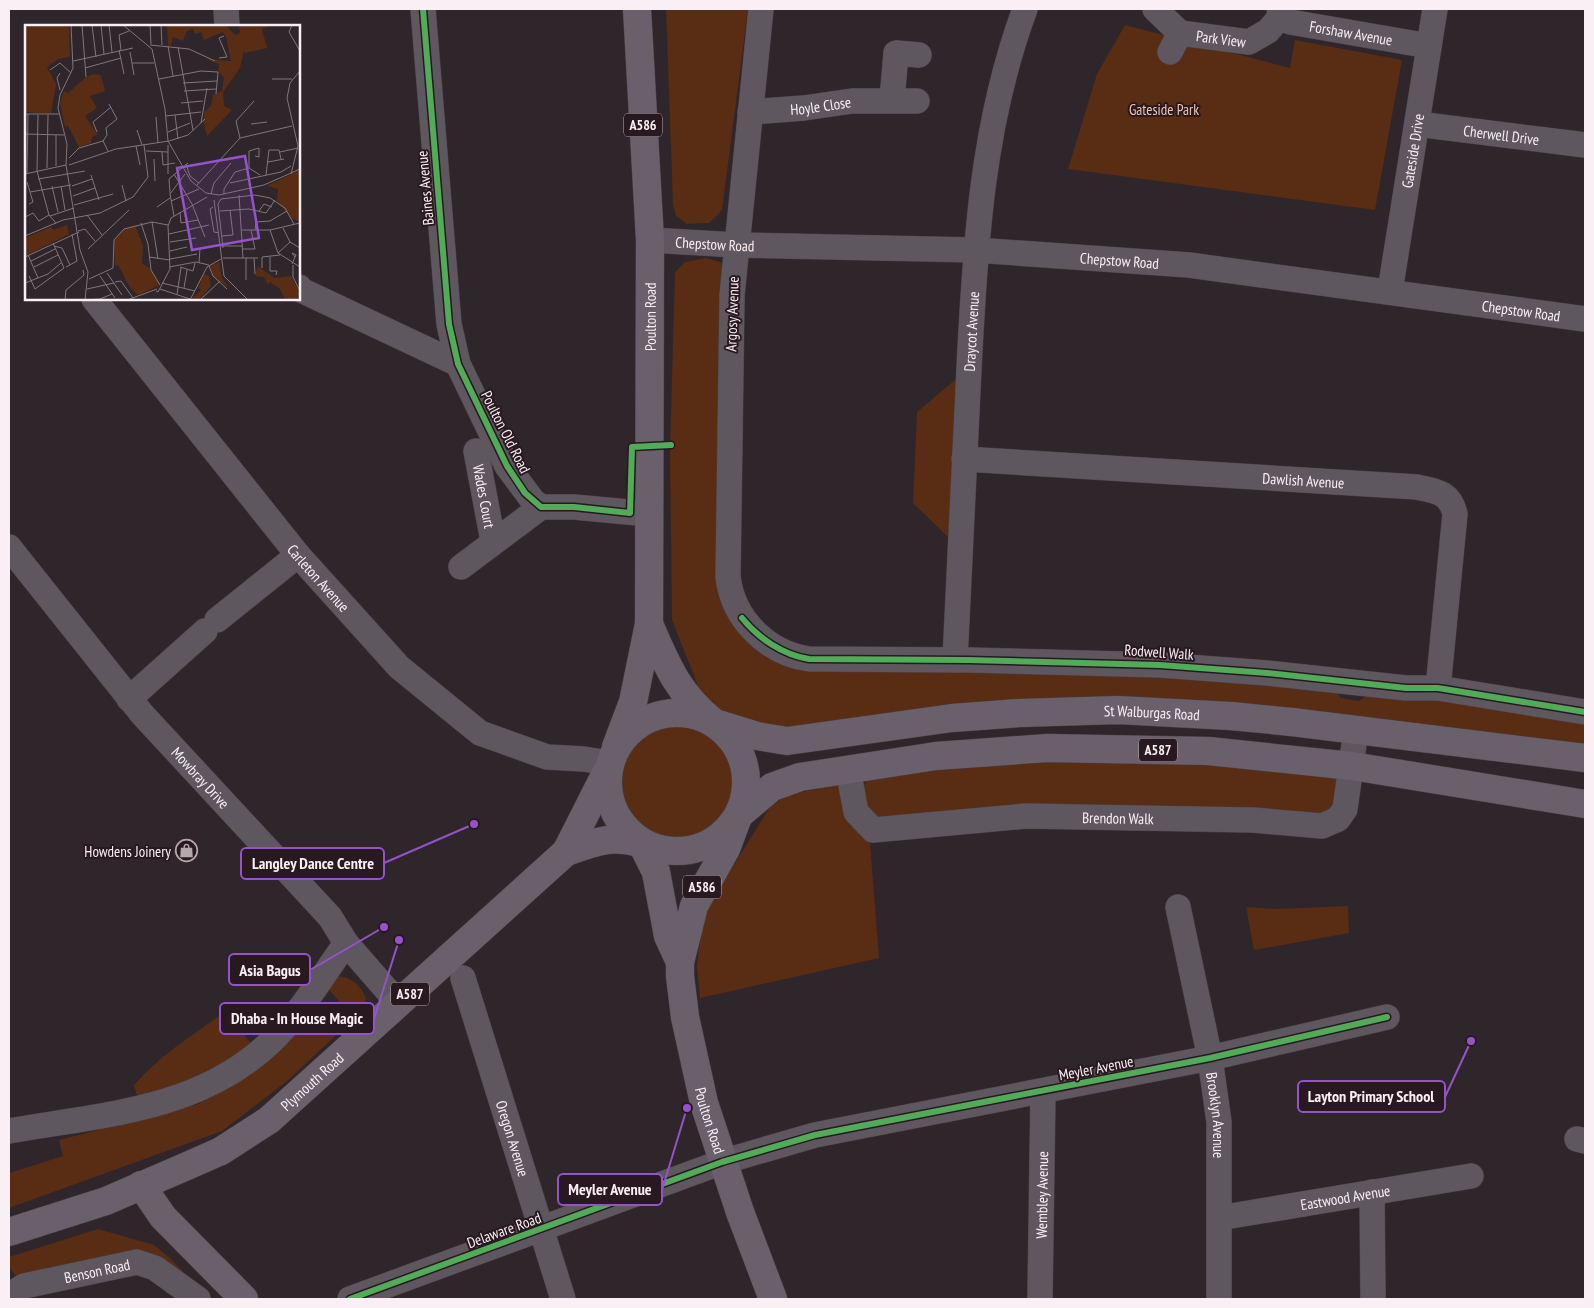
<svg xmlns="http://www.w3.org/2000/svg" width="1594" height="1308" viewBox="0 0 1594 1308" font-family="'PT Sans Narrow',sans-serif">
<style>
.green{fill:#592c14}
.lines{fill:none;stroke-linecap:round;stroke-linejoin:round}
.minor-casing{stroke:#4a4346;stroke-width:26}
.major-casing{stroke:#4a4346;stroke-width:29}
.minor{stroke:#5f5760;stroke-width:25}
.major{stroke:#6a606b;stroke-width:28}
.cycleway-casing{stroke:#281920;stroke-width:9}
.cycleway{stroke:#51ab58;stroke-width:6}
.labels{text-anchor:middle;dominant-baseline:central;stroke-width:4;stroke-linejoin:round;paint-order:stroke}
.shield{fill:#281920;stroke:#bbafb4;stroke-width:1}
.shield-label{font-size:14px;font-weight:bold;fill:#faeff4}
.street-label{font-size:15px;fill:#faeff4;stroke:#281920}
.park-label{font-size:15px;fill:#f1c5b0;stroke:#281920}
.poi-label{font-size:15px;fill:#faeff4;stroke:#281920;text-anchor:end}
.inset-road{fill:none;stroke:#80767b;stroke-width:1}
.view{fill:#9453ca;fill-opacity:0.15;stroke:#9453ca;stroke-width:2.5}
.inset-edge{fill:none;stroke:#faeff4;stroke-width:2.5}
.leader{fill:none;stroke:#9453ca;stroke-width:2}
.callout-dot{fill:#9453ca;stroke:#281920;stroke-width:2}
.callout{fill:#281920;stroke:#9453ca;stroke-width:2}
.callout-label{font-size:16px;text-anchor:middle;font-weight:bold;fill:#faeff4}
</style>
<rect width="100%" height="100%" fill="#2e262a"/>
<path class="green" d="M 666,9 L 748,9 L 722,210 L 709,223 L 687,224 L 676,216 L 673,205 Z
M 1125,25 L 1290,68 L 1295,40 L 1402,60 L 1375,210 L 1068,169 L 1097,74 Z
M 706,258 L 734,266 L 731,597 L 797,657 L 1335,683 L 1340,698 L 1359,701 L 1382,686 L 1585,720 L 1585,743 L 1572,754 L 1193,713 L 797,740 L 725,722 L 698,686 L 672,620 L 670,449 L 675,272 L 685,262 Z
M 962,374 L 954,543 L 913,503 L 917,412 Z
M618 781a59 59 0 1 1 118 0a59 59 0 1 1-118 0Z
M 1054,758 L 1190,761 L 1330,773 L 1343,787 L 1338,819 L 881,821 L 867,815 L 861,787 L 871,777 Z
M 837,785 C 851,803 856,825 870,843 L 879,958 L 700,998 L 697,967 L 701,928 L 709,905 L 770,807 L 787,795 Z
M 1348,906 L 1349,933 L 1254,950 L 1246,907 L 1277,909 Z
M 338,976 C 353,978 361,985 366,999 L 361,1012 L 286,1082 L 222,1131 L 9,1208 L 9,1173 L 63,1156 L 59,1140 L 198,1104 L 224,1091 L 302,1023 L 317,1030 L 339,1001 L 326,987 Z
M 223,1013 L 234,1021 L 254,1048 L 227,1067 L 138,1100 L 134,1085 C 160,1055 192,1036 223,1013 Z
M 98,1229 L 154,1245 L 169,1257 L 210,1299 L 134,1253 L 103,1256 L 18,1279 L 9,1267 L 9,1257 Z"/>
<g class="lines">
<defs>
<g id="minor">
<path d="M 226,9 L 227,26"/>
<path d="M 423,9 L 449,324 L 458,364 L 507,466 L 533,501 L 541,507 L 574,507 L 649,514"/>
<path d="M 761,9 L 732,295 L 728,577 C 733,619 767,653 809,659 L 968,660 L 1160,665 L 1267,673 L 1406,688 L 1438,688 L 1585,712"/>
<path id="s1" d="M 1155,9 L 1180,33 L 1249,42 L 1268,31 L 1282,15"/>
<path id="s2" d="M 1279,9 L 1290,22 L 1429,46"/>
<path d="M 1170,52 L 1180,33"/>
<path d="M 892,100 L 896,53 L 919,55"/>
<path id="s3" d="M 750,112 L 804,108 L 852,101 L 917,101"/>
<path id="s4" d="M 1417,124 L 1585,145"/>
<path id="s5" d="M 650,240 L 736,245 L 975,250 L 1189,265 L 1585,319"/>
<path d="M 299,287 L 301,290 L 458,364"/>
<path id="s6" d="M 1390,291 L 1435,9"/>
<path id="s7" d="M 94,299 L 298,555 L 399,667 L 480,733 L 547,757 L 584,759 L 608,763"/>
<path id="s8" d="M 476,451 L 493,541"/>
<path id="s9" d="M 964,459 L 1417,487 C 1436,491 1450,492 1455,514 L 1438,688"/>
<path id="s10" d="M 9,547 L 142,714 L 330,917 L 346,943 L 399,1004"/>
<path d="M 461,567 L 541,507"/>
<path d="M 217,620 L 298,555"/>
<path id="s11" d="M 955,660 C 959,563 964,466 969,369 C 975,247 982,124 1025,9"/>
<path d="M 129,699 L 205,631"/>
<path id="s12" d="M 848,769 L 856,812 L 873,830 L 1026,816 L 1253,820 L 1322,826 L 1338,819 L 1345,809 L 1356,730"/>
<path id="s13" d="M 1178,907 L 1210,1058 L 1219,1122 L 1219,1299"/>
<path id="s14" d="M 463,978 L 563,1299"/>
<path d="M 9,1131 C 110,1113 213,1110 286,1026 C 308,1001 326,971 346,943"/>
<path d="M 1577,1139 L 1585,1141"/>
<path d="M 1372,1192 L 1373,1299"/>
<path id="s15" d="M 1219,1218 L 1471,1176"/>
<path id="s16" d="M 16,1291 L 24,1286 L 137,1262 L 155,1268 L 198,1299"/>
<path d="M 350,1299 L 722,1162 L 815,1135 L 1210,1058 L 1387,1017"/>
<path id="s17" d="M 1040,1299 L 1043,1092"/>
</g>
<g id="major">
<path d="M 649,624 C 666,663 677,692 711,720"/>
<circle cx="677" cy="782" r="69"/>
<path id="s18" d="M 718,724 L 757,736 L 787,741 L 952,718 L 1020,713 L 1118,710 L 1231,716 L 1292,722 L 1585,758"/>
<path id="s19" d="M 616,747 L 633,702 L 649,624 L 650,240 L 637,9"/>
<path d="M 740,814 L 772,787 L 800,777 L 936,756 L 1047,748 L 1208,751 L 1352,766 L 1585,804"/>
<path id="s20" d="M 738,817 L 726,849 L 694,906 L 680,962 L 680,976 L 685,1017 L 704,1103 L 740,1212 L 773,1299"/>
<path d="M 642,844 L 656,872 L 668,936 L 680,962"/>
<path d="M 566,852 C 595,842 610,835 640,843"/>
<path d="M 141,1185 L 163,1217 L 244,1299"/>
<path id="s21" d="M 9,1232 L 106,1201 L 187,1166 L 221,1151 L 269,1120 L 566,852 L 606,773"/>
</g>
</defs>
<use href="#minor" class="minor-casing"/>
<use href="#major" class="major-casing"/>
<use href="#minor" class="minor"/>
<use href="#major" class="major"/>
<defs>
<path id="cycleway" d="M 423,9 L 449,324 L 458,364 L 507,466 L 525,493 L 541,507 L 574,507 L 630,513 L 632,447 L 671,445
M 742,618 C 758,638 783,655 809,659 L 968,660 L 1160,665 L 1267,673 L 1406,688 L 1438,688 L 1585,712
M 350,1299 L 722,1162 L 815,1135 L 1210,1058 L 1387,1017"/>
</defs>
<use href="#cycleway" class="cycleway-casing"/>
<use href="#cycleway" class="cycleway"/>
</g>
<defs>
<symbol id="shop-ring" viewBox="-11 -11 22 22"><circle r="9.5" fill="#281920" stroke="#b3a9ad" stroke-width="1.5"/><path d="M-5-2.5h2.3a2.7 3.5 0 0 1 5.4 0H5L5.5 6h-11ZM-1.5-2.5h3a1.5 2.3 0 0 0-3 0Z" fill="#b3a9ad"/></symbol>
</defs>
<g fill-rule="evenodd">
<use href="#shop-ring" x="174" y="838" width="25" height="25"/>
</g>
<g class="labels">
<g class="shield">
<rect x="624" y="113.5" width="38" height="23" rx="4"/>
<rect x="1139" y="738.5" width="38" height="23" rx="4"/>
<rect x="683" y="875.5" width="38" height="23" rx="4"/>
<rect x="391" y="982.5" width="38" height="23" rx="4"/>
</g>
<g class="shield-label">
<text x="643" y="125">A586</text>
<text x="1158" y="750">A587</text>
<text x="702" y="887">A586</text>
<text x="410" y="994">A587</text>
</g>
<g class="street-label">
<text stroke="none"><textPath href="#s2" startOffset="79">Forshaw Avenue</textPath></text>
<text stroke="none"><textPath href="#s1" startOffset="76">Park View</textPath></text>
<text stroke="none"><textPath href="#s3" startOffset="71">Hoyle Close</textPath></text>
<text stroke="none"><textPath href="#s4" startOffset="85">Cherwell Drive</textPath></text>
<text stroke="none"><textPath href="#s6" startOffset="142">Gateside Drive</textPath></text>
<text transform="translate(425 188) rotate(-95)">Baines Avenue</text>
<text stroke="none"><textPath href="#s5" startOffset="65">Chepstow Road</textPath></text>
<text stroke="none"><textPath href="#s5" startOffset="470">Chepstow Road</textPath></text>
<text stroke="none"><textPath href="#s5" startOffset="875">Chepstow Road</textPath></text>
<text transform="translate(732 314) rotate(-88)">Argosy Avenue</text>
<text stroke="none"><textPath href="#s19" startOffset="435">Poulton Road</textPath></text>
<text stroke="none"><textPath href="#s11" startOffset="329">Draycot Avenue</textPath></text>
<text transform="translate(506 432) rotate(63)">Poulton Old Road</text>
<text stroke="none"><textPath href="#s9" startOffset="340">Dawlish Avenue</textPath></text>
<text stroke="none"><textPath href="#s8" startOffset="46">Wades Court</textPath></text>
<text stroke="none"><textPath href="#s7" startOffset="358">Carleton Avenue</textPath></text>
<text transform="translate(1159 652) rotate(4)">Rodwell Walk</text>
<text stroke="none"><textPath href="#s18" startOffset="438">St Walburgas Road</textPath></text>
<text stroke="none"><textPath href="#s10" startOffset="300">Mowbray Drive</textPath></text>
<text stroke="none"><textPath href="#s12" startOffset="314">Brendon Walk</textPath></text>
<text transform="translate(1096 1068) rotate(-11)">Meyler Avenue</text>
<text stroke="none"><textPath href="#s21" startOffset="342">Plymouth Road</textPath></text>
<text stroke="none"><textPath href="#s13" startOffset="212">Brooklyn Avenue</textPath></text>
<text stroke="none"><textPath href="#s20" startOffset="319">Poulton Road</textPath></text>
<text stroke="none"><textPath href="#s14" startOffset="168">Oregon Avenue</textPath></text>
<text stroke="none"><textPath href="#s17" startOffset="104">Wembley Avenue</textPath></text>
<text stroke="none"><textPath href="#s15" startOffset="128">Eastwood Avenue</textPath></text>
<text transform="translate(504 1230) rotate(-20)">Delaware Road</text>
<text stroke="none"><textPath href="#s16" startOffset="84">Benson Road</textPath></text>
</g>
<g class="park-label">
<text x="1164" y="109">Gateside Park</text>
</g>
<g class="poi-label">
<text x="171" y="851">Howdens Joinery</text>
</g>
</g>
<g transform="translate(25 25)">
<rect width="275" height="275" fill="#2e262a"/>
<path d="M 0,0 L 44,0 L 45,32 L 33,34 L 22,42 L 31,59 L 26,89 L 0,87 ZM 142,0 L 201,0 L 210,10 L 215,8 L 214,0 L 247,0 L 237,4 L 242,23 L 220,28 L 219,26 L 215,43 L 198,67 L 199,81 L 207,85 L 182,111 L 178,96 L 180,86 L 186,81 L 188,70 L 197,66 L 199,53 L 193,46 L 194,39 L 180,34 L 206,36 L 201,12 L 198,7 L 179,15 L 176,7 L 170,9 L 168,4 L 162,6 L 158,16 L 148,12 L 146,21 L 143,20 ZM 69,49 L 76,50 L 80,66 L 65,71 L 72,83 L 60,91 L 73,110 L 67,112 L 66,118 L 54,122 L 43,101 L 40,102 L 35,78 L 39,66 L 43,68 L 61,52 ZM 275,145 L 275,196 L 267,194 L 252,176 L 253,164 L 242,161 ZM 42,200 L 44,209 L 0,231 L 0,213 L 26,202 L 28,205 ZM 110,200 L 118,221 L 117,238 L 124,243 L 135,260 L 113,270 L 104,261 L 94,241 L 90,240 L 89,216 L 99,204 ZM 194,237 L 197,253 L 204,263 L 189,252 L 185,241 ZM 233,241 L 249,253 L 266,251 L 275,268 L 272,275 L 260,275 L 255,264 L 245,257 L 243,260 L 239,252 L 230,251 ZM 179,249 L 184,251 L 186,261 L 174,275 L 167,274 L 176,265 L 173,263 Z" fill="#592c14"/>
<path class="inset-road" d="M 46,0 L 48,43 L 35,70 L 33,83 L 42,119 L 41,140 L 55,225 L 63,247 L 60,275M 57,0 L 61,52M 67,0 L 71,32M 76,0 L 79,29M 84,0 L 87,27M 98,0 L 127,24 L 140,84 L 143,116 L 166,156 L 181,168 L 194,170 L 239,160 L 275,144M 125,0 L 126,19M 136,0 L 137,20M 267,0 L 264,7 L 275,26M 125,20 L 164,24 L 190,36M 143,21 L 148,51M 153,22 L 168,105M 94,25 L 99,49M 96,25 L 94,10 L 104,6M 105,27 L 109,50M 194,33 L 202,32 L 194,13 L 199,11M 48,36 L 108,23M 107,38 L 129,38M 60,43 L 96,33M 25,45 L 35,38 L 46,48M 134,54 L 176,46 L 193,47 L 191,69M 247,54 L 267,54M 158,58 L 192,56M 35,65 L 32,53 L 35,48M 159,66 L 191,64M 156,78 L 178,76M 0,89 L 34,89M 13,90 L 12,146 L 24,190 L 31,198M 150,90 L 153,114M 141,91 L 176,87M 131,92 L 133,118M 176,98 L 182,63M 226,99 L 242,97M 112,105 L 117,120M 72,107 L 68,97 L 86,82M 143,107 L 165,98M 0,109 L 39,110M 215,113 L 211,96 L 229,76M 78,116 L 82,110 L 81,103 L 92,94 L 84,79M 144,116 L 163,110 L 180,94M 143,120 L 143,149M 111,121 L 115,140M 121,126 L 143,127M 137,127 L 138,140 L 150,138M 255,127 L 273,123M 44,133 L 54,123 L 78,116 L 83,126M 129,134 L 130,156M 243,137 L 259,134M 161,139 L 165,151 L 174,158M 44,140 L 91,124 L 144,116M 31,141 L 31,110M 22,143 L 23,90M 224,143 L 224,126 L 234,123 L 234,132 L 230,131M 2,148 L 3,89M 0,149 L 41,140M 149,149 L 167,179 L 180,212M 266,149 L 273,121 L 262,73 L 265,58 L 275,46M 66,150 L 74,175M 241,150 L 244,125 L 254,125 L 256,134M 13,154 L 60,146M 2,157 L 8,177 L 4,179M 205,158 L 256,147 L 266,141M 97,160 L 101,176M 172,160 L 215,113 L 267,101M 27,161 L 33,187M 36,161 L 40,185M 47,161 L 67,154M 5,167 L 46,160M 145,168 L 144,154 L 163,138M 186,169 L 189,158 L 206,138M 199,169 L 199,164 L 210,147 L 224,143 L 235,150M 214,170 L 218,233M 48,171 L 70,163M 189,175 L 199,251 L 223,275M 146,176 L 174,164M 49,180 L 88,169M 132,182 L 145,173M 188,182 L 185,184 L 189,207 L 194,208M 195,186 L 224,184 L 241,188 L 250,175M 234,186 L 239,179 L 247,182M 155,187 L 156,198 L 173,195M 62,190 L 77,210M 25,191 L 49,183M 149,191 L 145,169 L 160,149M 0,192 L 8,188 L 14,196 L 24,190M 127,197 L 133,234M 116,198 L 123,219 L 126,245 L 135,260M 258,203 L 265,217 L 275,223M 217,205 L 245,205 L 275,198M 230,205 L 231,197 L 245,196 L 262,186M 245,205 L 253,228 L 275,242M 53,206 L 60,204 L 70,216M 144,209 L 184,200M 0,211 L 38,195 L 75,188 L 108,172 L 123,152 L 119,120M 197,211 L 208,210 L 205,185M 145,217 L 171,213M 29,221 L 37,223 L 45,240M 196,221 L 218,221M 198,223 L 193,179 L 196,174 L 230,170 L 245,173 L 260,183 L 269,199M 63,224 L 104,185M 218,224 L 230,224 L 226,205M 145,226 L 162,222M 253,228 L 265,217M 3,230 L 13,253M 0,232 L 54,207M 124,232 L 145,235M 245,232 L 245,246 L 252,246 L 251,250M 198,233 L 233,233M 221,233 L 221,255M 229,233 L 230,249M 145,234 L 172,229M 6,236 L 30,224M 174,238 L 175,223M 267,239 L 270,232 L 271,230 L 267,228 L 270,232M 268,240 L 268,252 L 275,266M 184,241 L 188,251 L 202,264M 9,242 L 33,230M 41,242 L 52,236 L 47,209M 144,242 L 171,237 L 184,240M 155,242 L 168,246 L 170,238M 237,243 L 237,232 L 255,230M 82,248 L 97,270M 4,251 L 10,264 L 39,243 L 28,218M 75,251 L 90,273M 64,254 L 88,243 L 89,215 L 99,204 L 127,197 L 143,200M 90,257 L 96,256 L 108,273M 0,258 L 23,249 L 36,238M 137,258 L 170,266M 159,263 L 162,245M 62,264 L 89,258M 135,264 L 168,275M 131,266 L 133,267 L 145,244 L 143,201 L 146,193 L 182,172M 152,269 L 156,243M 40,275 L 41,265 L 59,250 L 58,245M 60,275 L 75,274 L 87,269M 102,275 L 132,264M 165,275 L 182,242 L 196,234M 175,275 L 195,256"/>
<path class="view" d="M 220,131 L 234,213 L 167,225 L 152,143 Z"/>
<rect width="275" height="275" class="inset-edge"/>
</g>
<path class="leader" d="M474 824L384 863M384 927L310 970M399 940L374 1019M1471 1041L1445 1097M687 1108L662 1190"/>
<g class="callout-dot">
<circle cx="474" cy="824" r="5"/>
<circle cx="384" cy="927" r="5"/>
<circle cx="399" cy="940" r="5"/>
<circle cx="1471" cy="1041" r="5"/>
<circle cx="687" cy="1108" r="5"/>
</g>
<g class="callout">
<rect x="241" y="848" width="143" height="31" rx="5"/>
<rect x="229" y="954" width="81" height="31" rx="5"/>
<rect x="220" y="1003" width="154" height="31" rx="5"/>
<rect x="1298" y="1081" width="147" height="31" rx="5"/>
<rect x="558" y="1174" width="104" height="31" rx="5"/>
</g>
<g class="callout-label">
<text x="313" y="869">Langley Dance Centre</text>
<text x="270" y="976">Asia Bagus</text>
<text x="297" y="1024">Dhaba - In House Magic</text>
<text x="1371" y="1102">Layton Primary School</text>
<text x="610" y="1195">Meyler Avenue</text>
</g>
<rect width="1594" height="1308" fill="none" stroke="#faeff4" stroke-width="20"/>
</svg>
